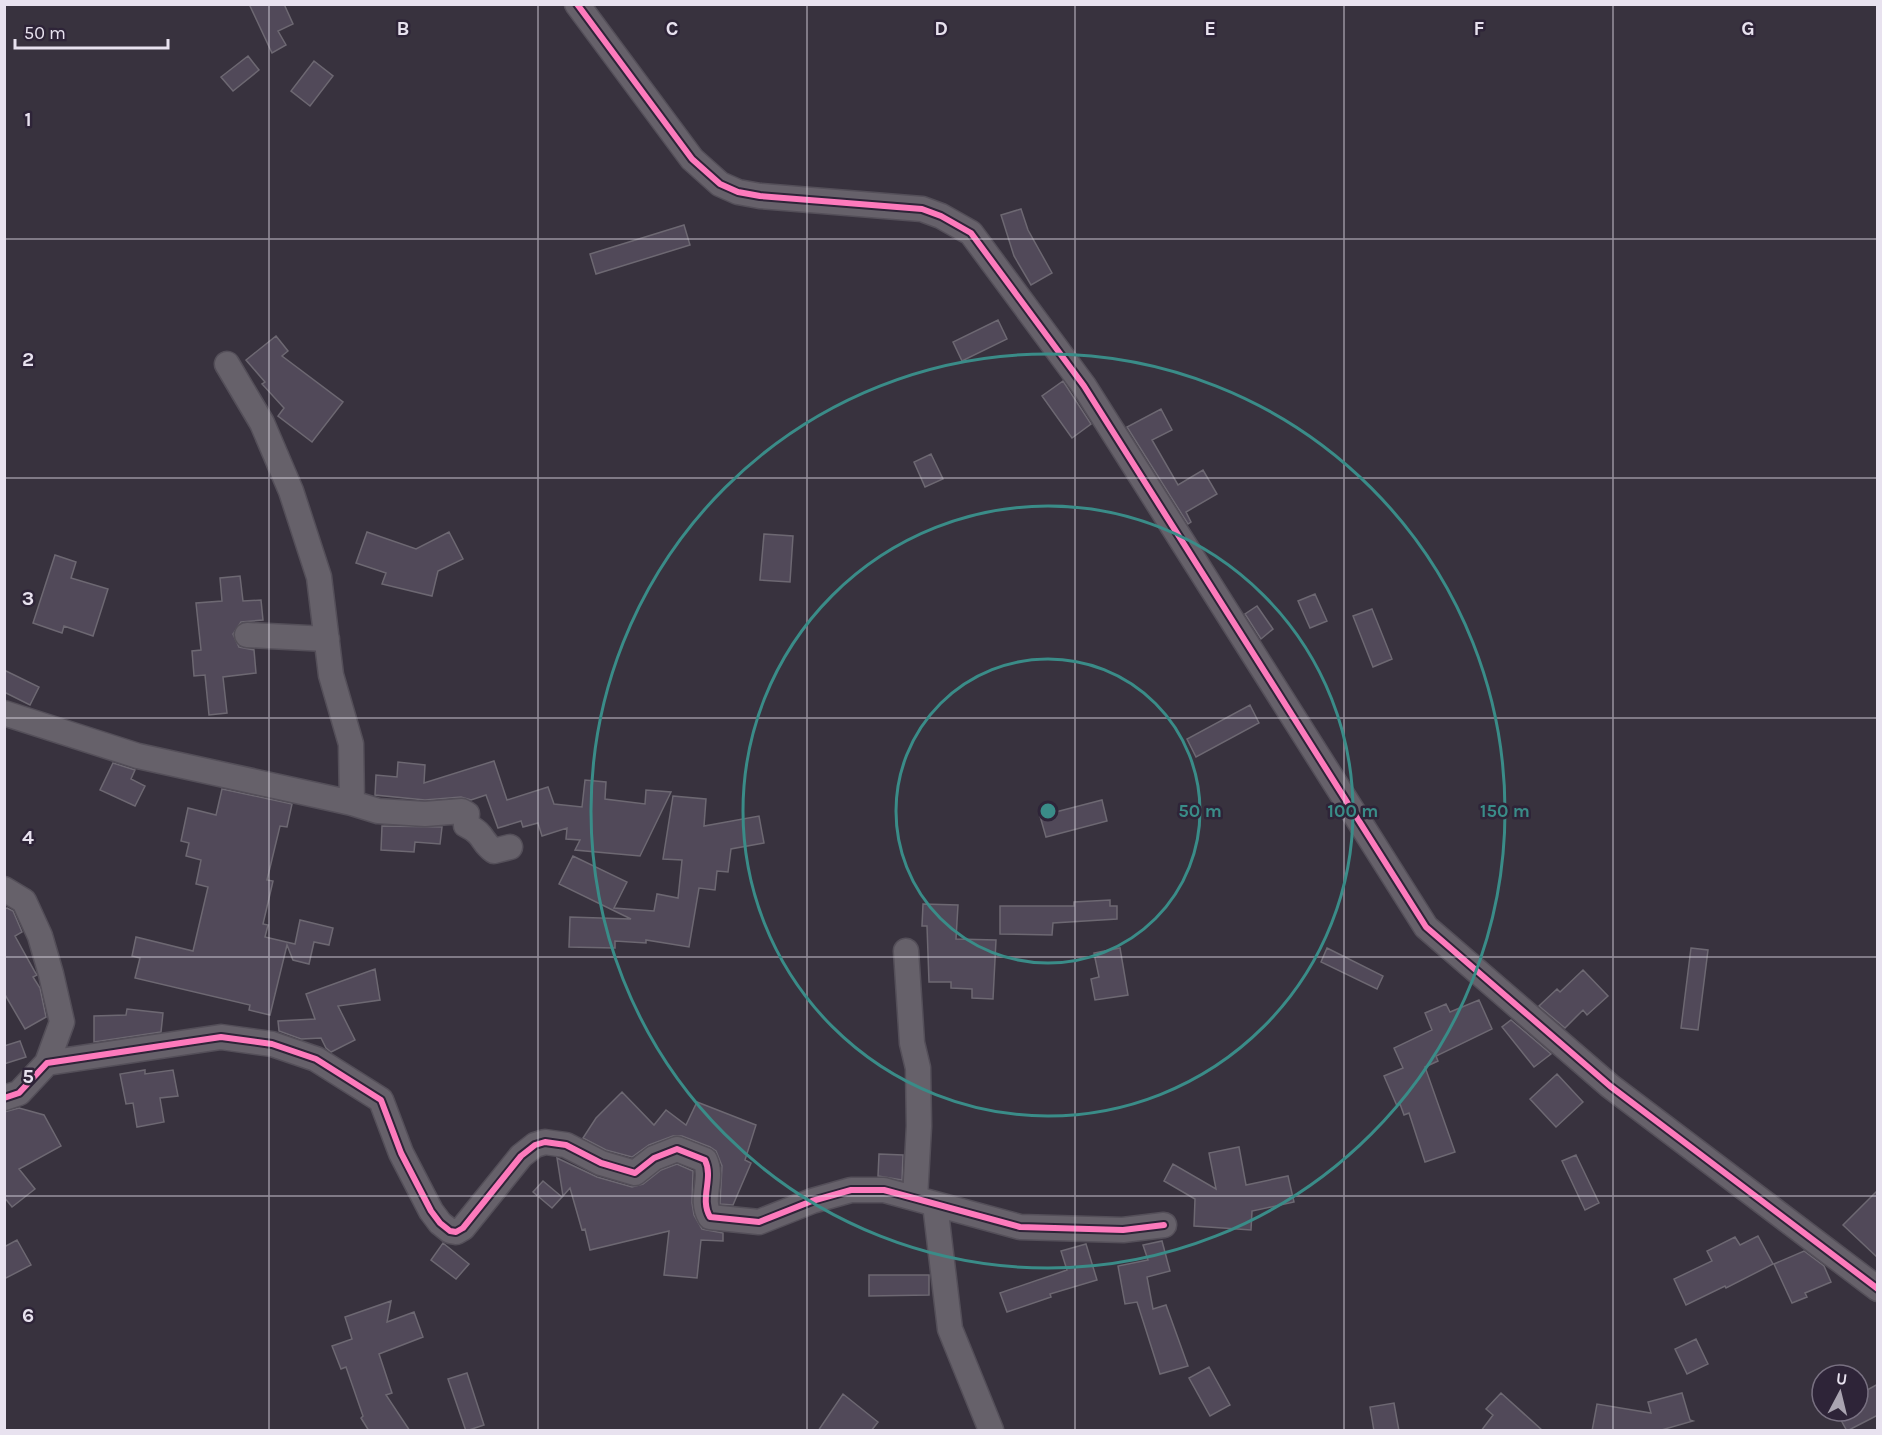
<svg xmlns="http://www.w3.org/2000/svg" width="1882" height="1435" viewBox="0 0 1882 1435" font-family="Karla,sans-serif">
<style>
.building{fill:#514959;stroke:#6d6872;stroke-width:1.5}
.lines{fill:none;stroke-linecap:round;stroke-linejoin:round}
.street-casing{stroke:#544f59;stroke-width:27}
.street{stroke:#66616a;stroke-width:24}
.cycleway-casing{stroke:#2e2438;stroke-width:10}
.cycleway{stroke:#fd7abc;stroke-width:6}
.grid{fill:none;stroke:#e8e2ef;stroke-width:1.5;stroke-opacity:0.55}
.ring{fill:none;stroke:#3a8c88;stroke-width:3}
.grid-label{font-size:20px;text-anchor:middle;font-weight:bold;fill:#e8e2ef;stroke:#2e2438;stroke-width:5;stroke-linejoin:round;paint-order:stroke}
.centre{fill:#3a8c88;stroke:#2e2438;stroke-width:3}
.ring-label{font-size:18px;text-anchor:middle;font-weight:bold;fill:#3a8c88;stroke:#2e2438;stroke-width:5;stroke-linejoin:round;paint-order:stroke}
</style>
<rect width="100%" height="100%" fill="#38323e"/>
<path class="building" d="M 253,4 L 284,4 L 293,24 L 278,31 L 286,45 L 272,53 L 250,6 Z
M 248,56 L 259,70 L 233,91 L 221,77 Z
M 314,61 L 333,76 L 310,106 L 291,91 Z
M 1021,209 L 1028,230 L 1052,273 L 1031,285 L 1014,256 L 1001,215 Z
M 684,225 L 690,245 L 596,274 L 590,254 Z
M 998,320 L 1007,339 L 962,361 L 953,342 Z
M 276,336 L 288,351 L 282,356 L 343,402 L 312,442 L 278,416 L 284,408 L 262,384 L 265,382 L 246,360 Z
M 1063,381 L 1091,424 L 1072,438 L 1042,396 Z
M 1161,409 L 1172,430 L 1152,440 L 1178,485 L 1203,470 L 1217,494 L 1186,512 L 1191,522 L 1188,524 L 1127,427 Z
M 931,454 L 943,479 L 925,487 L 914,462 Z
M 367,532 L 416,549 L 449,532 L 463,559 L 438,571 L 432,596 L 382,584 L 386,573 L 356,563 Z
M 764,534 L 793,536 L 790,582 L 760,580 Z
M 55,555 L 76,562 L 71,578 L 108,589 L 93,636 L 64,626 L 62,633 L 33,623 Z
M 240,576 L 243,601 L 261,600 L 263,620 L 241,622 L 233,634 L 239,647 L 254,650 L 256,673 L 223,677 L 227,713 L 209,715 L 205,675 L 194,676 L 192,651 L 201,650 L 196,603 L 222,601 L 220,578 Z
M 1315,594 L 1327,621 L 1310,628 L 1298,601 Z
M 1257,606 L 1273,629 L 1261,639 L 1245,614 Z
M 1372,609 L 1392,659 L 1373,667 L 1353,616 Z
M 4,670 L 39,687 L 30,705 L 4,692 Z
M 1250,705 L 1259,723 L 1196,757 L 1187,739 Z
M 494,761 L 507,800 L 548,787 L 554,804 L 582,807 L 585,780 L 606,782 L 605,799 L 645,804 L 646,790 L 671,792 L 640,856 L 575,850 L 580,840 L 566,839 L 567,828 L 542,836 L 538,823 L 523,827 L 521,821 L 498,828 L 486,795 L 471,800 L 461,797 L 425,800 L 375,795 L 376,775 L 397,777 L 398,762 L 425,765 L 424,783 Z
M 113,763 L 135,770 L 131,779 L 145,786 L 135,806 L 100,790 Z
M 222,789 L 292,804 L 287,827 L 280,826 L 267,880 L 273,881 L 263,924 L 268,925 L 265,937 L 295,944 L 300,920 L 333,928 L 329,945 L 314,942 L 309,964 L 293,960 L 287,945 L 270,1015 L 249,1010 L 250,1005 L 135,978 L 140,958 L 132,956 L 136,937 L 193,951 L 208,887 L 196,884 L 201,860 L 186,856 L 189,843 L 181,841 L 188,808 L 216,815 Z
M 673,796 L 706,799 L 704,826 L 759,816 L 764,843 L 731,849 L 728,872 L 717,871 L 715,890 L 699,888 L 689,947 L 646,940 L 646,943 L 615,941 L 615,948 L 569,947 L 570,917 L 631,919 L 559,884 L 573,856 L 627,882 L 614,908 L 654,911 L 657,894 L 678,898 L 682,860 L 663,859 Z
M 1102,800 L 1107,821 L 1046,837 L 1040,816 Z
M 382,826 L 442,827 L 440,844 L 415,842 L 414,852 L 381,850 Z
M 1110,900 L 1110,906 L 1117,906 L 1117,919 L 1053,923 L 1052,935 L 1000,934 L 1000,906 L 1074,906 L 1074,902 Z
M 923,904 L 958,905 L 956,939 L 996,940 L 993,999 L 972,998 L 972,989 L 951,988 L 951,982 L 929,982 L 927,926 L 922,926 Z
M 7,908 L 13,911 L 22,932 L 15,936 L 35,972 L 37,975 L 33,977 L 40,988 L 46,1017 L 25,1029 L 4,993 L 4,909 Z
M 1120,948 L 1128,995 L 1095,1000 L 1091,979 L 1099,977 L 1094,953 Z
M 1327,948 L 1383,976 L 1377,989 L 1321,962 Z
M 1691,948 L 1708,950 L 1698,1030 L 1681,1028 Z
M 375,969 L 380,1000 L 338,1006 L 355,1040 L 331,1052 L 326,1048 L 321,1038 L 301,1039 L 279,1031 L 278,1021 L 315,1019 L 306,994 Z
M 1583,970 L 1608,996 L 1587,1015 L 1583,1010 L 1565,1028 L 1539,1006 L 1557,989 L 1560,992 Z
M 1479,1000 L 1492,1029 L 1436,1056 L 1438,1061 L 1425,1067 L 1455,1152 L 1425,1162 L 1409,1113 L 1404,1115 L 1400,1104 L 1397,1106 L 1384,1076 L 1403,1068 L 1394,1048 L 1432,1030 L 1425,1013 L 1446,1004 L 1450,1012 Z
M 127,1009 L 163,1013 L 161,1032 L 94,1042 L 94,1016 L 126,1015 Z
M 1511,1020 L 1551,1054 L 1534,1067 L 1502,1027 Z
M 20,1041 L 26,1057 L 4,1064 L 4,1046 Z
M 145,1070 L 145,1074 L 173,1070 L 178,1096 L 160,1098 L 164,1122 L 137,1127 L 133,1103 L 126,1104 L 120,1074 Z
M 1557,1074 L 1583,1102 L 1556,1127 L 1530,1099 Z
M 622,1092 L 654,1125 L 666,1110 L 686,1125 L 697,1102 L 756,1125 L 745,1160 L 751,1163 L 733,1205 L 720,1204 L 722,1166 L 716,1151 L 710,1147 L 682,1136 L 673,1136 L 649,1145 L 632,1157 L 606,1150 L 583,1138 L 596,1118 Z
M 19,1108 L 44,1115 L 61,1146 L 19,1169 L 35,1189 L 12,1207 L 4,1197 L 4,1112 Z
M 1239,1147 L 1246,1185 L 1288,1176 L 1294,1202 L 1252,1211 L 1251,1230 L 1194,1226 L 1195,1199 L 1164,1181 L 1173,1164 L 1216,1189 L 1209,1153 Z
M 879,1154 L 903,1155 L 902,1180 L 878,1176 Z
M 1576,1155 L 1599,1203 L 1585,1210 L 1562,1161 Z
M 557,1158 L 597,1177 L 632,1187 L 643,1184 L 661,1170 L 677,1164 L 693,1171 L 692,1203 L 694,1215 L 702,1229 L 723,1233 L 723,1241 L 701,1240 L 697,1278 L 664,1275 L 669,1231 L 590,1250 L 585,1229 L 582,1230 L 570,1188 L 563,1196 Z
M 543,1181 L 562,1197 L 552,1208 L 533,1192 Z
M 1878,1190 L 1878,1258 L 1843,1225 Z
M 1758,1236 L 1773,1264 L 1726,1288 L 1725,1286 L 1686,1305 L 1674,1279 L 1712,1261 L 1707,1251 L 1735,1237 L 1740,1245 Z
M 17,1240 L 31,1265 L 4,1279 L 4,1247 Z
M 1162,1241 L 1170,1271 L 1147,1277 L 1153,1309 L 1166,1305 L 1188,1366 L 1160,1374 L 1137,1302 L 1125,1304 L 1118,1266 L 1148,1260 L 1143,1245 Z
M 443,1243 L 469,1264 L 456,1279 L 431,1260 Z
M 1086,1244 L 1097,1280 L 1050,1294 L 1051,1297 L 1007,1312 L 1000,1293 L 1067,1270 L 1061,1251 Z
M 1804,1251 L 1824,1266 L 1831,1282 L 1805,1293 L 1807,1297 L 1792,1303 L 1774,1264 Z
M 869,1275 L 929,1275 L 929,1295 L 869,1296 Z
M 391,1301 L 387,1322 L 414,1312 L 423,1337 L 379,1354 L 392,1393 L 386,1395 L 410,1431 L 369,1431 L 361,1418 L 363,1416 L 346,1367 L 341,1369 L 332,1346 L 352,1339 L 345,1317 Z
M 1696,1339 L 1708,1364 L 1687,1374 L 1675,1349 Z
M 1209,1367 L 1230,1405 L 1210,1416 L 1189,1378 Z
M 467,1373 L 484,1425 L 466,1431 L 448,1379 Z
M 1878,1384 L 1878,1415 L 1847,1431 L 1836,1411 L 1858,1411 L 1858,1395 Z
M 1501,1393 L 1543,1431 L 1481,1431 L 1493,1415 L 1486,1409 Z
M 1682,1393 L 1690,1420 L 1693,1421 L 1658,1431 L 1592,1431 L 1597,1404 L 1651,1413 L 1648,1402 Z
M 843,1394 L 878,1422 L 871,1431 L 818,1431 Z
M 1394,1403 L 1399,1431 L 1374,1431 L 1370,1407 Z"/>
<g class="lines">
<defs>
<path id="street" d="M 577,4 L 692,159 L 720,184 L 738,192 L 760,196 L 922,209 L 941,216 L 971,233 L 1084,386 L 1426,927 L 1610,1086 L 1878,1289
M 227,364 L 262,423 L 291,491 L 319,577 L 331,675 L 351,744 L 352,803
M 247,635 L 327,639
M 4,713 L 138,756 L 352,803 L 378,811 L 425,814 L 462,811 L 467,814 L 466,825 C 486,835 480,841 494,851 L 510,847
M 4,889 L 24,901 L 40,936 L 51,974 L 62,1022 L 47,1063
M 906,951 L 912,1043 L 918,1068 L 919,1126 L 915,1198
M 4,1098 L 19,1093 L 47,1063 L 221,1037 L 272,1044 L 316,1059 L 381,1100 L 401,1153 L 431,1211 L 440,1223 L 450,1231 L 456,1232 L 463,1228 L 521,1156 L 535,1145 L 545,1142 L 566,1145 L 601,1163 L 635,1173 L 654,1158 L 677,1149 L 705,1160 C 714,1179 699,1198 710,1217 L 759,1222 L 812,1201 L 851,1190 L 884,1190 L 1020,1227 L 1123,1230 L 1164,1225
M 935,1204 L 950,1329 L 991,1430"/>
</defs>
<use href="#street" class="street-casing"/>
<use href="#street" class="street"/>
<defs>
<path id="cycleway" d="M 577,4 L 692,159 L 720,184 L 738,192 L 760,196 L 922,209 L 941,216 L 971,233 L 1084,386 L 1426,927 L 1610,1086 L 1878,1289
M 4,1098 L 19,1093 L 47,1063 L 221,1037 L 272,1044 L 316,1059 L 381,1100 L 401,1153 L 431,1211 L 440,1223 L 450,1231 L 456,1232 L 463,1228 L 521,1156 L 535,1145 L 545,1142 L 566,1145 L 601,1163 L 635,1173 L 654,1158 L 677,1149 L 705,1160 C 714,1179 699,1198 710,1217 L 759,1222 L 812,1201 L 851,1190 L 884,1190 L 1020,1227 L 1123,1230 L 1164,1225"/>
</defs>
<use href="#cycleway" class="cycleway-casing"/>
<use href="#cycleway" class="cycleway"/>
</g>
<path class="grid" d="M 269,4 L 269,1430M 538,4 L 538,1430M 807,4 L 807,1430M 1075,4 L 1075,1430M 1344,4 L 1344,1430M 1613,4 L 1613,1430M 4,239 L 1878,239M 4,478 L 1878,478M 4,718 L 1878,718M 4,957 L 1878,957M 4,1196 L 1878,1196"/>
<g class="ring">
<circle cx="1048" cy="811" r="152"/>
<circle cx="1048" cy="811" r="305"/>
<circle cx="1048" cy="811" r="457"/>
</g>
<g class="grid-label">
<text x="403" y="35">B</text>
<text x="672" y="35">C</text>
<text x="941" y="35">D</text>
<text x="1210" y="35">E</text>
<text x="1479" y="35">F</text>
<text x="1748" y="35">G</text>
<text x="28" y="126">1</text>
<text x="28" y="366">2</text>
<text x="28" y="605">3</text>
<text x="28" y="844">4</text>
<text x="28" y="1083">5</text>
<text x="28" y="1322">6</text>
</g>
<circle cx="1048" cy="811" r="9" class="centre"/>
<g class="ring-label">
<text x="1200" y="817">50 m</text>
<text x="1353" y="817">100 m</text>
<text x="1505" y="817">150 m</text>
</g>
<rect width="1882" height="1435" fill="none" stroke="#e8e2ef" stroke-width="12"/>
<g transform="translate(1840 1393) rotate(7)"><circle r="28" fill="#2e2438" stroke="#787081" stroke-width="1.5"/>
<path d="M0-4.5L10 22L0 15L-10 22Z" fill="#aaa4b1"/>
<text y="-9" font-size="16" font-weight="bold" text-anchor="middle" fill="#e8e2ef">U</text>
</g>
<path d="M15 39v9h153v-9" fill="none" stroke="#e8e2ef" stroke-width="3"/>
<text x="24" y="39" font-size="18" fill="#e8e2ef" stroke="#2e2438" stroke-width="4.5" paint-order="stroke">50 m</text>
</svg>
